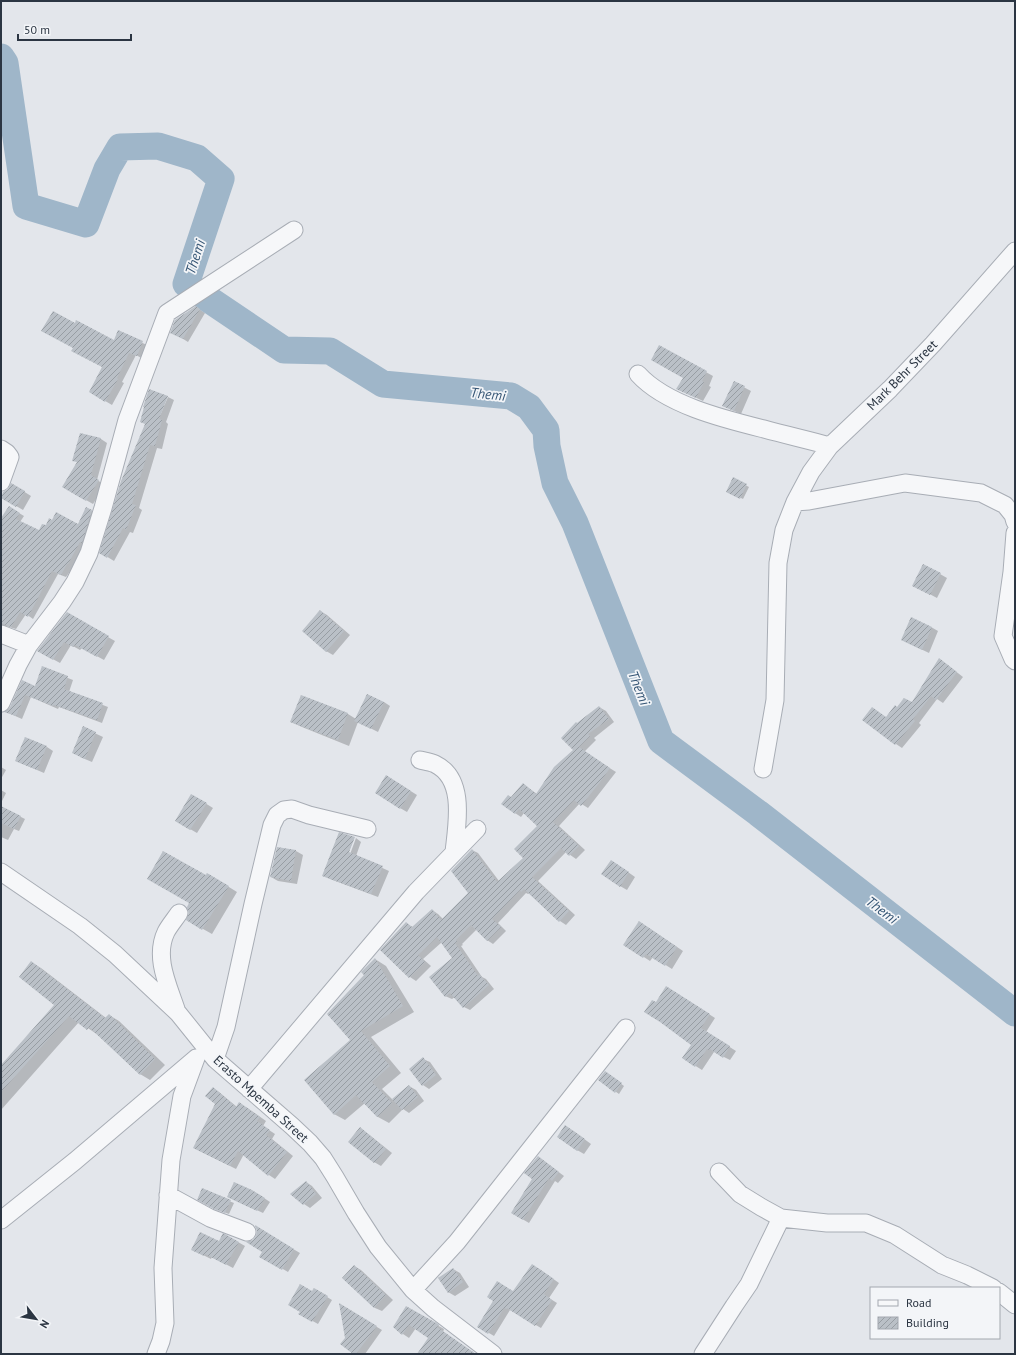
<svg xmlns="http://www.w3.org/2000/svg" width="1016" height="1355" viewBox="0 0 1016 1355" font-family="'PT Sans',sans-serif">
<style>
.shadow{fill:#0003}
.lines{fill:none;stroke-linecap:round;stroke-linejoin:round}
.river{stroke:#9fb6c9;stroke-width:27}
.building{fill:url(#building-hatch)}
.minor-casing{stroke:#a8adb5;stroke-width:19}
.minor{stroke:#f6f7f9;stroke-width:17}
.labels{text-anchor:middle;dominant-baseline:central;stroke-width:3.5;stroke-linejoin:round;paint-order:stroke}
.street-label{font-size:13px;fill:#2b3542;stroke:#f3f5f8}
.water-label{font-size:14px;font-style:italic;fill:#365675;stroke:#f3f5f8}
</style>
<defs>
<pattern id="building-hatch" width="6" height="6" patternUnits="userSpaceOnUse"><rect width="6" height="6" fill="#bac0c7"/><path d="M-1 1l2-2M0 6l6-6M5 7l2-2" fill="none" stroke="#979da3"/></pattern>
</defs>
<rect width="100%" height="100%" fill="#e3e6eb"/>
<path class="shadow" d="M 196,307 L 205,313 L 188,342 L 172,332 Z
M 75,324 L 114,341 L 119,332 L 149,346 L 143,359 L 136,355 L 122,382 L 124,383 L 112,405 L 90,392 L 104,367 L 74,348 Z
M 659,346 L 713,376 L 709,386 L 711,387 L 703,401 L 678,389 L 684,377 Z
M 734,382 L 751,391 L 741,414 L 730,409 Z
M 168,397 L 174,400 L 166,422 L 168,424 L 162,449 L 157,448 L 139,508 L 142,510 L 133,533 L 130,532 L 114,561 L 101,553 Z
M 101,439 L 107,443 L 97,480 L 105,485 L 93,504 L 63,487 L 78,462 L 74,460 Z
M 733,479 L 749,487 L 743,499 L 727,491 Z
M 12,484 L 31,496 L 23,510 L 1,497 L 4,493 L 8,490 Z
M 9,507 L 24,516 L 20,522 L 39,531 L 46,527 L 78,525 L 91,511 L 97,514 L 87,545 L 73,567 L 66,577 L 58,574 L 33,619 L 26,614 L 16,629 L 6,626 L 1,628 L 1,519 Z
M 940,574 L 947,578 L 937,598 L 920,589 Z
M 320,611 L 327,615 L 350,635 L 333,655 L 326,651 Z
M 67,614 L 115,641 L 104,660 L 82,648 L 80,650 L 71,645 L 60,663 L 38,651 Z
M 931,627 L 938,631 L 929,653 L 902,640 Z
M 945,663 L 963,677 L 943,703 L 937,699 L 919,723 L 921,725 L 902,748 L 896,744 L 886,718 L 898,708 L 913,703 Z
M 42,668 L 73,680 L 69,692 L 108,707 L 102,723 L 59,707 L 58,709 L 31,697 L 22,719 L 6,712 L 11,708 L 23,682 L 36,687 Z
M 301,696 L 348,714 L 356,719 L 384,702 L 390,706 L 378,732 L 358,722 L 349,746 L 302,727 L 291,722 Z
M 599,707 L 606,711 L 614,722 L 594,738 L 596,740 L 584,752 L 616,772 L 588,808 L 580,803 L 559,826 L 585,850 L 576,859 L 566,852 L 538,881 L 575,915 L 566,925 L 560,921 L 529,893 L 528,894 L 526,893 L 498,923 L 506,931 L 493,944 L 487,940 L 477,929 L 462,944 L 463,945 L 461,946 L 482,977 L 486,979 L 494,989 L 470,1010 L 464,1007 L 455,997 L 452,999 L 445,996 L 454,958 L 442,942 L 423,959 L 431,966 L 416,981 L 410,977 L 382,950 L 406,924 L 413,927 L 432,910 L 438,914 L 443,919 L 469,893 L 472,850 L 478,853 L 499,881 L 525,858 L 538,826 L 524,813 L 521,817 L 515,813 L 511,798 L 523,784 L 537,794 L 574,751 Z
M 84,728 L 103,737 L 92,762 L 80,757 Z
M 47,747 L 53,751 L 44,773 L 16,761 Z
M 1,767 L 6,770 L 1,779 Z
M 393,780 L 417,795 L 407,812 L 400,808 Z
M 1,790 L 6,793 L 1,803 Z
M 192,795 L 213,808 L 197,833 L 176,821 Z
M 1,807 L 25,819 L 19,831 L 14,829 L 8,840 L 1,837 Z
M 339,834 L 355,838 L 354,838 L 347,857 L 349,857 L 356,838 L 361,842 L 356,856 L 389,871 L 378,897 L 330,879 L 323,875 Z
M 278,848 L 296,851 L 303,855 L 297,884 L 278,881 L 271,877 Z
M 618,865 L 635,877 L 627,890 L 620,886 Z
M 208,874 L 237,892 L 212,934 L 187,920 Z
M 646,926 L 683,951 L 672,969 L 653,957 L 650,961 L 624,944 Z
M 375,959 L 386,966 L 414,1012 L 371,1037 L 401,1073 L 382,1089 L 393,1100 L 409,1086 L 416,1090 L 424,1101 L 409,1113 L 403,1109 L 389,1123 L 378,1117 L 365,1103 L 345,1120 L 334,1114 L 365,975 Z
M 31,962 L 41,968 L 106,1018 L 109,1015 L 119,1021 L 165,1065 L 150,1080 L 140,1074 L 98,1035 L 79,1022 L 1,1110 L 1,1066 L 56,1004 Z
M 673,991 L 715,1018 L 706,1032 L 736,1051 L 730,1060 L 714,1052 L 702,1070 L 683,1058 L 692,1045 Z
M 423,1059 L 430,1062 L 442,1079 L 429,1089 L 423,1085 Z
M 608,1074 L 624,1086 L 619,1094 L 599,1080 Z
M 213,1088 L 219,1092 L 237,1107 L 246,1107 L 266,1121 L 263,1126 L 275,1134 L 272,1139 L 293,1156 L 275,1179 L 269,1175 L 244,1154 L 236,1169 L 200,1151 L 216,1104 Z
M 360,1129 L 367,1133 L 392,1153 L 381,1166 L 374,1162 Z
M 572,1130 L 591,1144 L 584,1154 L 577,1150 Z
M 544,1161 L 564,1176 L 558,1183 L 555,1181 L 529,1223 L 512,1213 Z
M 306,1182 L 312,1186 L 322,1198 L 310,1208 L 304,1204 Z
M 202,1190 L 234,1203 L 229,1214 L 218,1210 Z
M 258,1194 L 270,1202 L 263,1213 L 233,1199 Z
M 257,1228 L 300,1253 L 288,1272 L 261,1256 L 263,1252 L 254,1241 L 257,1236 Z
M 219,1242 L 238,1242 L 245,1246 L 233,1268 L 212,1257 L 211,1259 L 199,1253 Z
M 354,1266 L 361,1270 L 393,1300 L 382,1311 L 375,1308 L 343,1278 Z
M 538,1268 L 559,1283 L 549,1298 L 557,1303 L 541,1328 L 510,1310 L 494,1336 L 479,1327 Z
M 453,1269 L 460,1273 L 469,1287 L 455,1296 L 448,1292 Z
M 314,1289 L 332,1300 L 318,1324 L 300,1314 Z
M 406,1307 L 444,1329 L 443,1332 L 475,1354 L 418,1354 L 430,1337 L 416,1328 L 409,1338 L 403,1334 L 395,1326 Z
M 345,1308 L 382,1330 L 365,1354 L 354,1354 L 346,1339 Z"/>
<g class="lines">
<path class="river" d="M 1,57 L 5,63 L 26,206 L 86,224 L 107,169 L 120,147 L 158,146 L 197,158 L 221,179 L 186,284 L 284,350 L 330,351 L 383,384 L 511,396 L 529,407 L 546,430 L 547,446 L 555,483 L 575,523 L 661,741 L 758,813 L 1015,1013"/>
</g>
<path class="building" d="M 196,306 L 200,309 L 183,339 L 170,333 L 175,320 Z
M 53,311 L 75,323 L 76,320 L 114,340 L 118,330 L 143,341 L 137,356 L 129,353 L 117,378 L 118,379 L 105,402 L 89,392 L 102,367 L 71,351 L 73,348 L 41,331 Z
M 659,345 L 707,371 L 702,381 L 704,382 L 696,398 L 676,389 L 683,378 L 651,360 Z
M 734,381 L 745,386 L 734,411 L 722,406 Z
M 149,389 L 168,396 L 159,419 L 162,420 L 155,446 L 150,445 L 132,504 L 136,505 L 126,530 L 123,528 L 107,558 L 99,553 L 121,481 L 145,424 L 140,422 L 144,407 L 143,407 Z
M 80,433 L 101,438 L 91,475 L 99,480 L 86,501 L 62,487 L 77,462 L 72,461 Z
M 733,477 L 747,484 L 740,499 L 726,492 Z
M 11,483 L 25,491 L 16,507 L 1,498 L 3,492 L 8,489 Z
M 9,506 L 20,513 L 16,519 L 39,530 L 42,524 L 46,525 L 49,518 L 52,520 L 56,512 L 78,524 L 86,507 L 92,510 L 82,543 L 80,542 L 68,564 L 67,564 L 61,575 L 52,571 L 28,617 L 20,612 L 11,627 L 1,623 L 1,518 Z
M 923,564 L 941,573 L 930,595 L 912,586 Z
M 320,610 L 344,631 L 326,652 L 302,631 Z
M 67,612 L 109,636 L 97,657 L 75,645 L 73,647 L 64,642 L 53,660 L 37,651 Z
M 911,617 L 932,627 L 922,650 L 901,640 Z
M 939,658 L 957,672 L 936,700 L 931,696 L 913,719 L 915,721 L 895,745 L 862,720 L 872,707 L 886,717 L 895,705 L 897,707 L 904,698 L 912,702 Z
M 42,666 L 68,676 L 64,689 L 103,703 L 97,720 L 54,705 L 53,706 L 25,695 L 16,716 L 4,712 L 10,707 L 22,680 L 35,686 Z
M 367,694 L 384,702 L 371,729 L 354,721 Z
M 301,695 L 348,713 L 338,740 L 290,722 Z
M 599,706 L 609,719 L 588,734 L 590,736 L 579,747 L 610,768 L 600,782 L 581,806 L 574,800 L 553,822 L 579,846 L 569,856 L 561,848 L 532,877 L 569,911 L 559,922 L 524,889 L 521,892 L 520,890 L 492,919 L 501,927 L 487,941 L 471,925 L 456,940 L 457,942 L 455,943 L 478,976 L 479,974 L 489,985 L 463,1008 L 450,993 L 445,997 L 429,977 L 452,958 L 437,937 L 418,955 L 425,962 L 409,978 L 380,950 L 406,922 L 412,927 L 432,909 L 441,920 L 468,893 L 451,871 L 472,849 L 497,882 L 523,858 L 514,849 L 537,826 L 519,809 L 515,814 L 501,804 L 508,795 L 511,797 L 523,783 L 536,794 L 554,767 L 573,750 L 561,738 L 576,722 L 577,723 Z
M 83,726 L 96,732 L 85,759 L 72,753 Z
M 25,737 L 47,746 L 37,770 L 15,761 Z
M 386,775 L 411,791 L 400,809 L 375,793 Z
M 191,794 L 207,803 L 190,830 L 175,821 Z
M 1,806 L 21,816 L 14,829 L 1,823 Z
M 339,832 L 355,837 L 349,852 L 383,866 L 371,894 L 322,876 Z
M 277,847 L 296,850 L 291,881 L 270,877 Z
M 163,851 L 206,875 L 207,873 L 229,886 L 202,930 L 186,920 L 189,913 L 187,907 L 189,903 L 147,879 Z
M 611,860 L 629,872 L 620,887 L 601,874 Z
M 639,921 L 677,947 L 665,966 L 646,954 L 643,958 L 623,945 Z
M 375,958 L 403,1006 L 361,1031 L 390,1066 L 372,1082 L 392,1103 L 377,1117 L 356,1095 L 334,1115 L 304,1080 L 350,1040 L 327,1014 L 364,975 L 361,972 Z
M 31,961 L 105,1018 L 109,1014 L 155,1059 L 140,1075 L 89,1027 L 87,1030 L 69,1016 L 1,1092 L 1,1065 L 54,1005 L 19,977 Z
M 666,986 L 710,1014 L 701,1028 L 730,1046 L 723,1058 L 710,1049 L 709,1050 L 707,1049 L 695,1067 L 682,1058 L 691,1045 L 660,1022 L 644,1012 L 652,1000 L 656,1002 Z
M 423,1057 L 436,1075 L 422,1086 L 409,1069 Z
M 605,1071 L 622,1083 L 615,1093 L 598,1080 Z
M 409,1085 L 418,1097 L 402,1110 L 392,1099 Z
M 213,1087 L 236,1107 L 239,1102 L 260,1117 L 257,1121 L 270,1130 L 266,1135 L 287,1152 L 268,1176 L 238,1151 L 230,1166 L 193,1148 L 215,1104 L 205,1096 Z
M 565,1125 L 585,1139 L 577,1151 L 557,1137 Z
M 360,1127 L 386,1149 L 374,1163 L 348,1142 Z
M 538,1156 L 559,1172 L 552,1181 L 549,1178 L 523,1220 L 511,1213 L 532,1179 L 524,1173 Z
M 306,1181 L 316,1194 L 303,1205 L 290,1194 Z
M 234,1182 L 252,1190 L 265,1198 L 257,1211 L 227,1197 Z
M 202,1188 L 231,1200 L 225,1213 L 214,1209 L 197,1200 Z
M 255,1225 L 294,1249 L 282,1270 L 259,1257 L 262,1252 L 246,1242 L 253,1240 L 256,1236 L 257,1231 Z
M 200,1232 L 219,1241 L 223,1233 L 239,1242 L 226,1265 L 205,1254 L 204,1256 L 191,1250 Z
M 532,1264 L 554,1279 L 544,1294 L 552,1300 L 535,1326 L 507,1308 L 507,1309 L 504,1308 L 488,1334 L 477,1327 L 493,1301 L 487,1297 L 497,1281 L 513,1291 Z
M 354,1265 L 386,1295 L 374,1308 L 342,1278 Z
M 453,1268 L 463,1282 L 448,1293 L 438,1278 Z
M 300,1284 L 312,1291 L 314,1288 L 328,1296 L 312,1322 L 298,1314 L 300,1312 L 288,1305 Z
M 339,1303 L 377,1326 L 356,1354 L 353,1354 L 340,1344 L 345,1338 Z
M 406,1306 L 438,1324 L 439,1325 L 437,1327 L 476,1354 L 417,1354 L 428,1338 L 409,1325 L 402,1335 L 393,1327 Z"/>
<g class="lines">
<defs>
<path id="minor" d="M 638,374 C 666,405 724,419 764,429 C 786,435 808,440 830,446
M 1,449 L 7,453 L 10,457 L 1,482
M 795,502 L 809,501 L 905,483 L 981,493 L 1005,505 L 1013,515 L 1015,522
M 1015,533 L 1012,572 L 1003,636 L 1013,659 L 1015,661
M 1,634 L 29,645
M 1,703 L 18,665 L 29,645 L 62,602 L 75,582 L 89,553 L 103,508 L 127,420 L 167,313 L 294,230
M 420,760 C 424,761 431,762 435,764 C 466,779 457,824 454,852
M 763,769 L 775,700 L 778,563 L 784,530 L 795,502 L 811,472 L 830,446 L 890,389 L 933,344 L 1015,251
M 1,872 L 80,926 L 115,954 L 178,1013 L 215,1059 L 292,1126 L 310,1143 L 323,1158 L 335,1177 L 356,1213 L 378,1247 L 413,1290 L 433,1308 L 493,1354
M 176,1009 C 168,985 154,957 166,932 C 169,926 175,919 179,913
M 215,1059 L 226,1027 L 253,904 L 272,825 L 277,815 L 284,810 L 292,809 L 309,815 L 367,829
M 249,1089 L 416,892 L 477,829
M 719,1172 L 740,1194 L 761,1207 L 781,1218 L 827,1223 L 866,1223 L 895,1235 L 942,1265 L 967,1275 L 993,1288
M 168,1195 L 210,1218 L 247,1232
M 1,1220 L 75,1161 L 195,1059
M 413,1290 L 457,1242 L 626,1028
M 999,1292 L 1015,1305
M 156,1354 L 161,1341 L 165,1323 L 163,1268 L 171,1160 L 182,1096 L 196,1058
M 703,1354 L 734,1306 L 749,1284 L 781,1218"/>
</defs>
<use href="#minor" class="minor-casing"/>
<use href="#minor" class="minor"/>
</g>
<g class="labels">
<g class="street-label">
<text transform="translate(902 375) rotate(-45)">Mark Behr Street</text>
<text transform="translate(261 1099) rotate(42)">Erasto Mpemba Street</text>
</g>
<g class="water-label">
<text transform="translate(195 257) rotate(-72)">Themi</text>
<text transform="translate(488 394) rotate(6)">Themi</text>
<text transform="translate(639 688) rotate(68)">Themi</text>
<text transform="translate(882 910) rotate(37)">Themi</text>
</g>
</g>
<rect width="1016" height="1355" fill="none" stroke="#2b3542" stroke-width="4"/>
<rect x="870" y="1287" width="130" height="52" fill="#f3f5f8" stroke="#a3a8af"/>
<rect x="878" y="1300" width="20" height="6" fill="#f6f7f9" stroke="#a3a8af"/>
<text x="906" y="1307" font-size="12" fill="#2b3542">Road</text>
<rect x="878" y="1317" width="20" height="12" fill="url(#building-hatch)" stroke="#a3a8af"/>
<text x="906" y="1327" font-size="12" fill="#2b3542">Building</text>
<g transform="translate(36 1319) rotate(121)" stroke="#f3f5f8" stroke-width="3" paint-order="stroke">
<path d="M0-3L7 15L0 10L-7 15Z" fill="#2b3542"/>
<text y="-6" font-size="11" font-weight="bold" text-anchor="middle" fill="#2b3542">N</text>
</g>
<path d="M18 34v6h113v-6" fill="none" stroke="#2b3542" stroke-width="2"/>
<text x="24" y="34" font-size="12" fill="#2b3542" stroke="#f3f5f8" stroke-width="3" paint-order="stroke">50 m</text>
</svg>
